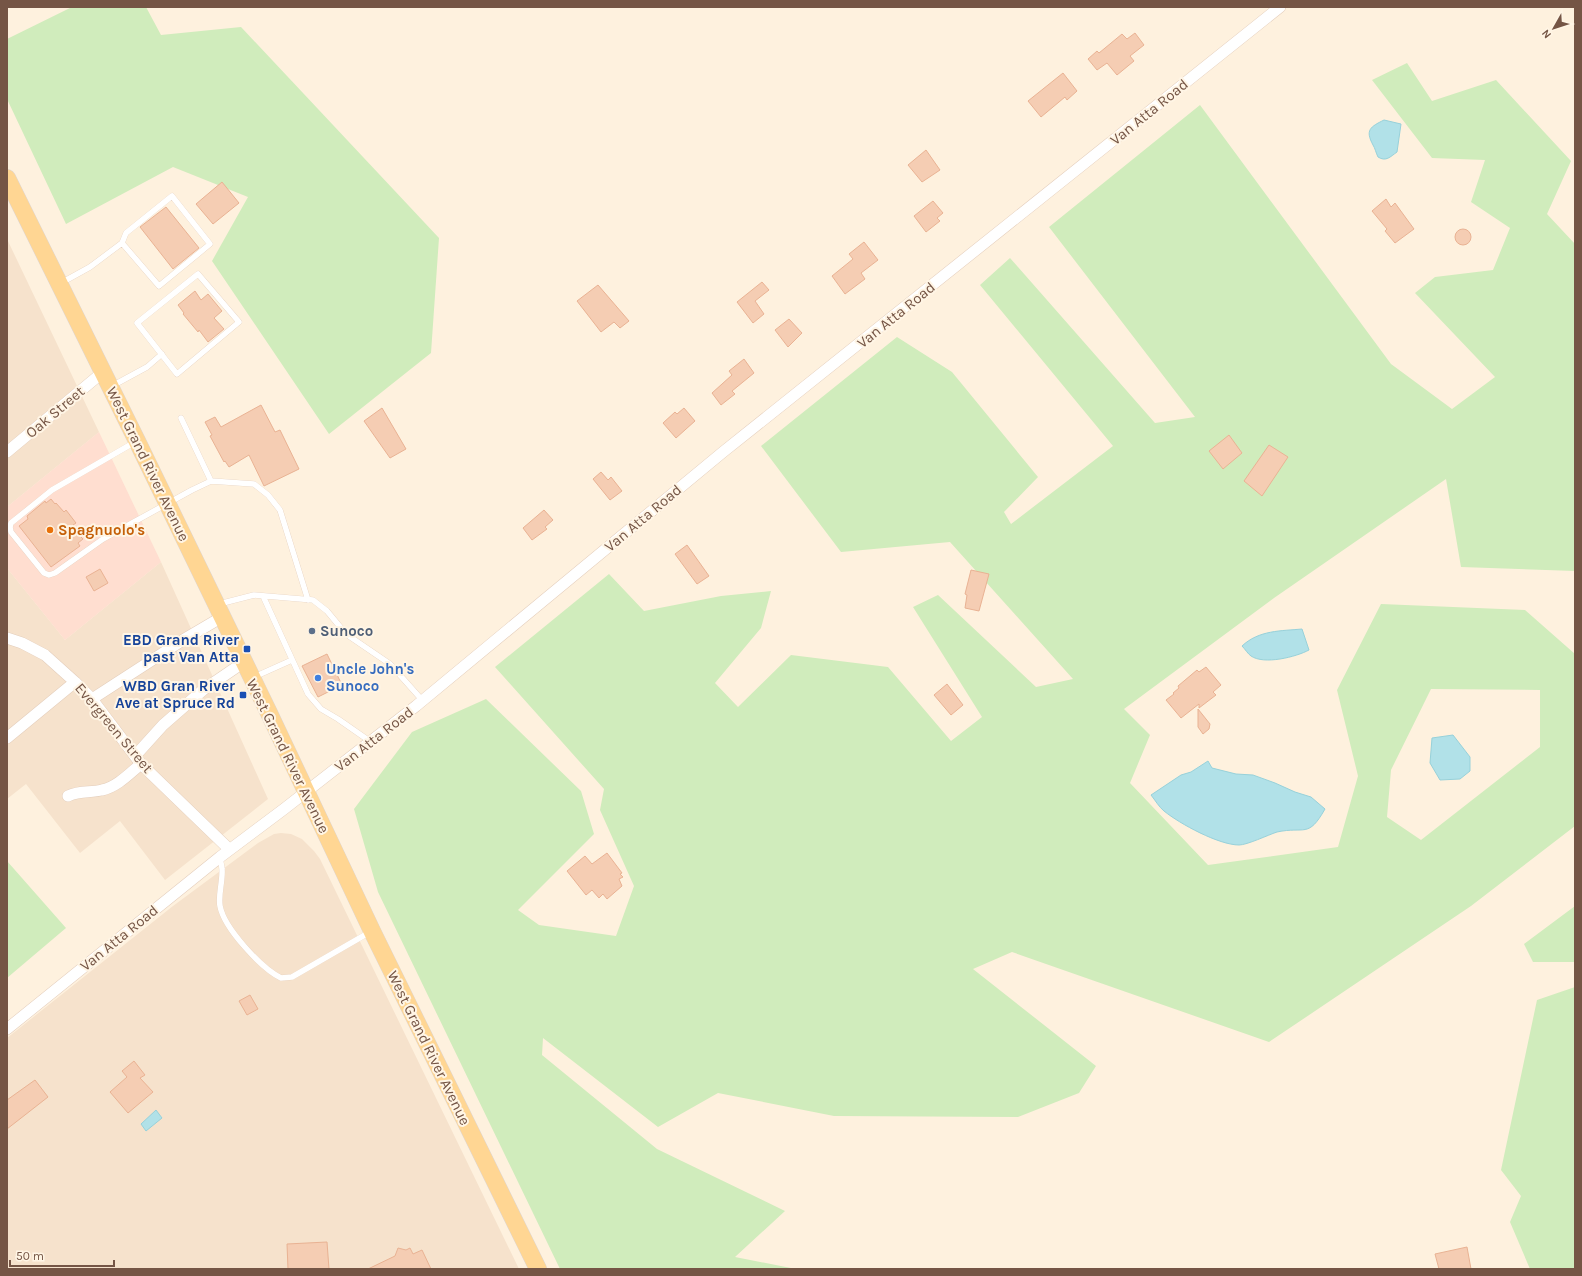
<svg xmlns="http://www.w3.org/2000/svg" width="1582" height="1276" viewBox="0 0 1582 1276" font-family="Karla,sans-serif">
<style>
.residential{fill:#f6e2cc}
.commercial{fill:#ffded0}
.green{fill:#d0ecbc;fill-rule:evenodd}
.water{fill:#b1e1e8;stroke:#97d1da}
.building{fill:#f5cdb3;stroke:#e9b293}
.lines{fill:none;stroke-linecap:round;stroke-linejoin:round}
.service-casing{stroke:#e4cebc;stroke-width:6}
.minor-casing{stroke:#e4cebc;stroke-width:12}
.primary-casing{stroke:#ded6d2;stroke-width:18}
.service{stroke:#fff;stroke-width:5.5}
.minor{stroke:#fff;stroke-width:11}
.primary{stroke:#ffd693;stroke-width:17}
.food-dot{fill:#e8710a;stroke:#fff5e5;stroke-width:1.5}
.service-dot{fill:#5c6f8a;stroke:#fff5e5;stroke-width:1.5}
.transit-dot{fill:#1a4fb4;stroke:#fff5e5;stroke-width:1.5}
.shop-dot{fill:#3f7fe0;stroke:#fff5e5;stroke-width:1.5}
.labels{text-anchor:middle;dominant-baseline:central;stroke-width:4;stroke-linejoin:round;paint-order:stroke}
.street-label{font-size:15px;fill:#755545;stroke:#fff5e5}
.food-label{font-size:15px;font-weight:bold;fill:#c56008;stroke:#fff5e5;text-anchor:start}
.service-label{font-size:15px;font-weight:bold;fill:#4e5e75;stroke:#fff5e5;text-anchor:start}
.transit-label{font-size:15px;font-weight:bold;fill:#164399;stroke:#fff5e5;text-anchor:end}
.shop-label{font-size:15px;font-weight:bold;fill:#366cbe;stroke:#fff5e5;text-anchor:start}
</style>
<rect width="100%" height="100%" fill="#fef1de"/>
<path class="residential" d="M 7,239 L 99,432 L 7,507 Z
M 161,562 L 268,799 L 165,880 L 120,821 L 80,853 L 26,784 L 7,799 L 7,568 L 65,640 Z
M 281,833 L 291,834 L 302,839 L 314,851 L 320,859 L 519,1269 L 7,1269 L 7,1038 L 173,906 L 258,843 L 274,834 Z"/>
<path class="commercial" d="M 99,432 L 161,562 L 65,640 L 7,568 L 7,507 Z"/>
<path class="green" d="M 72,7 L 146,7 L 161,35 L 241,27 L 439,238 L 431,353 L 329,434 L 212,261 L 248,197 L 173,167 L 66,224 L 7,99 L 7,39 Z
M 1407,63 L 1432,101 L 1496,80 L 1571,161 L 1547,214 L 1575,244 L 1575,571 L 1461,567 L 1446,479 L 1274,598 L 1124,709 L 1150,735 L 1130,783 L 1208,865 L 1338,847 L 1358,776 L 1337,690 L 1381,604 L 1525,610 L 1575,654 L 1575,826 L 1471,906 L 1269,1042 L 1012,952 L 973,969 L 1096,1066 L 1079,1093 L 1018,1117 L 834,1116 L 718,1093 L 658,1127 L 543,1038 L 542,1055 L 657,1149 L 785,1211 L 735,1257 L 796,1269 L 560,1269 L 378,892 L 354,809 L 412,732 L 486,699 L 581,791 L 594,834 L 518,910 L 539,925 L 616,936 L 634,886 L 600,810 L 604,789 L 495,667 L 609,574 L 644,611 L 721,596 L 771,591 L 761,628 L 715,683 L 738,707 L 791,655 L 888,667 L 951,741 L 982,717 L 913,607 L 938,595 L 1036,687 L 1073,679 L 950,542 L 841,552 L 761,446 L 897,337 L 952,372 L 1038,477 L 1004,512 L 1011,524 L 1113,446 L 980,285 L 1010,258 L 1155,423 L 1195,417 L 1049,227 L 1200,105 L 1391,364 L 1452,409 L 1495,377 L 1415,293 L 1435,277 L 1493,270 L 1510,228 L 1471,202 L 1485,160 L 1432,158 L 1372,80 ZM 1431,689 L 1540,690 L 1540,747 L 1421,840 L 1387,817 L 1391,770 Z
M 7,861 L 66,928 L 7,978 Z
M 1575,906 L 1575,962 L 1533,962 L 1524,944 Z
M 1575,987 L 1575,1269 L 1530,1269 L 1510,1222 L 1521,1196 L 1501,1170 L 1537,1000 Z"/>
<path class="water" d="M 1384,120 L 1401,124 L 1397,152 C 1390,157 1386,162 1378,157 C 1376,153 1375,148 1373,145 C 1365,130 1370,127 1384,120 Z
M 1302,629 L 1309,650 C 1296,657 1264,665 1251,656 C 1248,654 1245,649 1242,646 C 1259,630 1281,631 1302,629 Z
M 1453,735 L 1470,757 L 1470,771 L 1460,779 L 1440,780 L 1430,763 L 1432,738 Z
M 1208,761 L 1212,768 L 1236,774 L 1253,775 L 1275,783 L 1295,792 L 1311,797 L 1325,809 C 1308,839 1305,826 1277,832 C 1268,835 1247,845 1239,845 C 1219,845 1180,824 1164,811 C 1159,807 1155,800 1151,795 L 1181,775 L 1191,772 Z
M 156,1110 L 162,1118 L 146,1131 L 141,1124 Z"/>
<path class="building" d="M 1135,33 L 1144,45 L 1130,56 L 1134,61 L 1117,75 L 1107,63 L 1097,70 L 1088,59 L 1097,51 L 1099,53 L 1122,34 L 1127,39 Z
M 1063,73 L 1077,91 L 1067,100 L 1065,97 L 1041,117 L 1028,101 Z
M 926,150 L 940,170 L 922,182 L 908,165 Z
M 222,182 L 239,203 L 213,224 L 196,204 Z
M 1386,199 L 1391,207 L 1395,203 L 1414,229 L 1395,243 L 1385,231 L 1387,229 L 1372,211 Z
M 933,201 L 943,213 L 937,218 L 940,221 L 926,232 L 914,216 Z
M 166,207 L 199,248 L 173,269 L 140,227 Z
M1455 237a8 8 0 1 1 16 0a8 8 0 1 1-16 0Z
M 864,242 L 878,260 L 861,273 L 865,279 L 845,294 L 832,276 L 853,259 L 849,254 Z
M 762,282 L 769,290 L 755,301 L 764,314 L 753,323 L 737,302 Z
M 598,285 L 629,321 L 620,328 L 614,322 L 601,332 L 577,301 Z
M 195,291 L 201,300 L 208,294 L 222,311 L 214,318 L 224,329 L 208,342 L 199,330 L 198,332 L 183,314 L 184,313 L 178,305 Z
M 789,319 L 802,333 L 788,347 L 775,330 Z
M 744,359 L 754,373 L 732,391 L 735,394 L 721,405 L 712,393 L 732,375 L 729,371 Z
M 261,405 L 275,432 L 280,430 L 299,469 L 264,486 L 249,455 L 229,467 L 225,461 L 224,462 L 210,436 L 212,435 L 205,422 L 215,417 L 221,427 Z
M 382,408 L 406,449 L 390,458 L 364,421 Z
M 684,408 L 695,421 L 676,438 L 663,423 L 675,412 L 677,414 Z
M 1229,435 L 1242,453 L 1223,469 L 1209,451 Z
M 1269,445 L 1288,457 L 1262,496 L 1244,481 Z
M 601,472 L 608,480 L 611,477 L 622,491 L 610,500 L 593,479 Z
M 51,499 L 55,504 L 56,503 L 64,512 L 66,510 L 76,523 L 73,525 L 80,533 L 79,535 L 83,539 L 78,543 L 80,546 L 51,567 L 19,526 L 28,519 L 27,516 L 45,501 L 46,503 Z
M 544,510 L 553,520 L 545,527 L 547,529 L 532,540 L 523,528 Z
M 687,545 L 709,576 L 697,584 L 675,554 Z
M 100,569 L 108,583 L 94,591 L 86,577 Z
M 971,570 L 989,574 L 979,611 L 965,608 L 967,595 L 965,594 Z
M 327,654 L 342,685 L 318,697 L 302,666 Z
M 1206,667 L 1221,685 L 1213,692 L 1216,695 L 1199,708 L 1199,704 L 1181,718 L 1166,700 L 1174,694 L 1173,693 L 1179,688 L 1178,686 L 1197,670 L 1199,672 Z
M 947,684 L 963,705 L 951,715 L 934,695 Z
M 1198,709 L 1210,724 L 1209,729 L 1203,734 L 1198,727 Z
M 607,853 L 622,873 L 620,874 L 623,877 L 619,879 L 622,886 L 607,899 L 603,894 L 599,898 L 592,890 L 586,895 L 567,871 L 585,856 L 592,864 Z
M 250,995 L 258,1009 L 247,1015 L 239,1001 Z
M 134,1061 L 145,1075 L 140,1078 L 153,1092 L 128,1113 L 110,1092 L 127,1077 L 122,1071 Z
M 35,1080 L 48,1097 L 7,1129 L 7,1100 Z
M 327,1242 L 329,1269 L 288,1269 L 287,1244 Z
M 1467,1247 L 1471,1269 L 1439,1269 L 1435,1254 Z
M 398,1248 L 406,1250 L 410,1248 L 413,1254 L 422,1250 L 431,1269 L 368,1269 L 395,1256 Z"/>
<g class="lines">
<defs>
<path id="service" d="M 198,274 L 239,322 L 177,374 L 137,323 Z
M 61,283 L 90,267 L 122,243 L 159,286 L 210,244 L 172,196 L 126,233 L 122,243
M 112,386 L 147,367 L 162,354
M 181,418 L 211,481
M 135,442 L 52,490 L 11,523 L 10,527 L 11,532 L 44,573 L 49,575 L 55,573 L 103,539 L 192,490 L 211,481 L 254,484 L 268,495 L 280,510 L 308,600
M 263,596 L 308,694 L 321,709 L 338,719 L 371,742
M 219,604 L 254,595 L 313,600 L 327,611 L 346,634 L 390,664 L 423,701
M 254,677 L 292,660
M 220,857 C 220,861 222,865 222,869 C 223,881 218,894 220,906 C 224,928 261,968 281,978 L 292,977 L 370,932"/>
<path id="minor" d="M 7,452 L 103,372
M 7,638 L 22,643 L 45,655 L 75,682 L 92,699 L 141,764 L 229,849
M 92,699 L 183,640 L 222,617
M 7,738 L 75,682
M 135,756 L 163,725 L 203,690 L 244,662
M 68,796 C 80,790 90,793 102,790 C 117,787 130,773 141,764
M 7,1029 L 220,857 L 284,809 L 416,706 L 723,452 L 1280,7"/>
<path id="primary" d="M 7,178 L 137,441 L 269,713 L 372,931 L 538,1269"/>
</defs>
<use href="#service" class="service-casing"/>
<use href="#minor" class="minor-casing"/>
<use href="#primary" class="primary-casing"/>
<use href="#service" class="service"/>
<use href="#minor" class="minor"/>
<use href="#primary" class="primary"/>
</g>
<circle class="food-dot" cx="50" cy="530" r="4"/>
<circle class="service-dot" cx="312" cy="631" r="4"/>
<g class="transit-dot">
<rect x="243" y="645" width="8" height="8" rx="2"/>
<rect x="239" y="691" width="8" height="8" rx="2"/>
</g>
<circle class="shop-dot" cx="318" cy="678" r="4"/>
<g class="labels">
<g class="street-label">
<text transform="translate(1149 112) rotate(-39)">Van Atta Road</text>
<text transform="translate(896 315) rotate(-39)">Van Atta Road</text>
<text transform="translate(55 412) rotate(-40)">Oak Street</text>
<text transform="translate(148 464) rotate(64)">West Grand River Avenue</text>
<text transform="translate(643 518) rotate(-40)">Van Atta Road</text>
<text transform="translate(114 728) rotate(50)">Evergreen Street</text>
<text transform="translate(374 739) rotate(-38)">Van Atta Road</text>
<text transform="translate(288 756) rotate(64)">West Grand River Avenue</text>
<text transform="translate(119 938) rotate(-39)">Van Atta Road</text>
<text transform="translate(429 1048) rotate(64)">West Grand River Avenue</text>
</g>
<g class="food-label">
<text x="58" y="530">Spagnuolo's</text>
</g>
<g class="service-label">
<text x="320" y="631">Sunoco</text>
</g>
<g class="transit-label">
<text x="239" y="640">EBD Grand River<tspan x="239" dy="17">past Van Atta</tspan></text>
<text x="235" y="686">WBD Gran River<tspan x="235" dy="17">Ave at Spruce Rd</tspan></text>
</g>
<g class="shop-label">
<text x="326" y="669">Uncle John's<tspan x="326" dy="17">Sunoco</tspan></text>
</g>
</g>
<rect width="1582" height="1276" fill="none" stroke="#755545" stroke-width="16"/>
<g transform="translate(1554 28) rotate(231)" stroke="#fff5e5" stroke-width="3" paint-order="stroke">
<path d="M0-3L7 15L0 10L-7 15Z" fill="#755545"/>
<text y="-6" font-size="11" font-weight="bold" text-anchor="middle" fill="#755545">N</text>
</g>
<path d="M10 1260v6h104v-6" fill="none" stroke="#755545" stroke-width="2"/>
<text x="16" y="1260" font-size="12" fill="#755545" stroke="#fff5e5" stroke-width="3" paint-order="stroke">50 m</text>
</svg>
